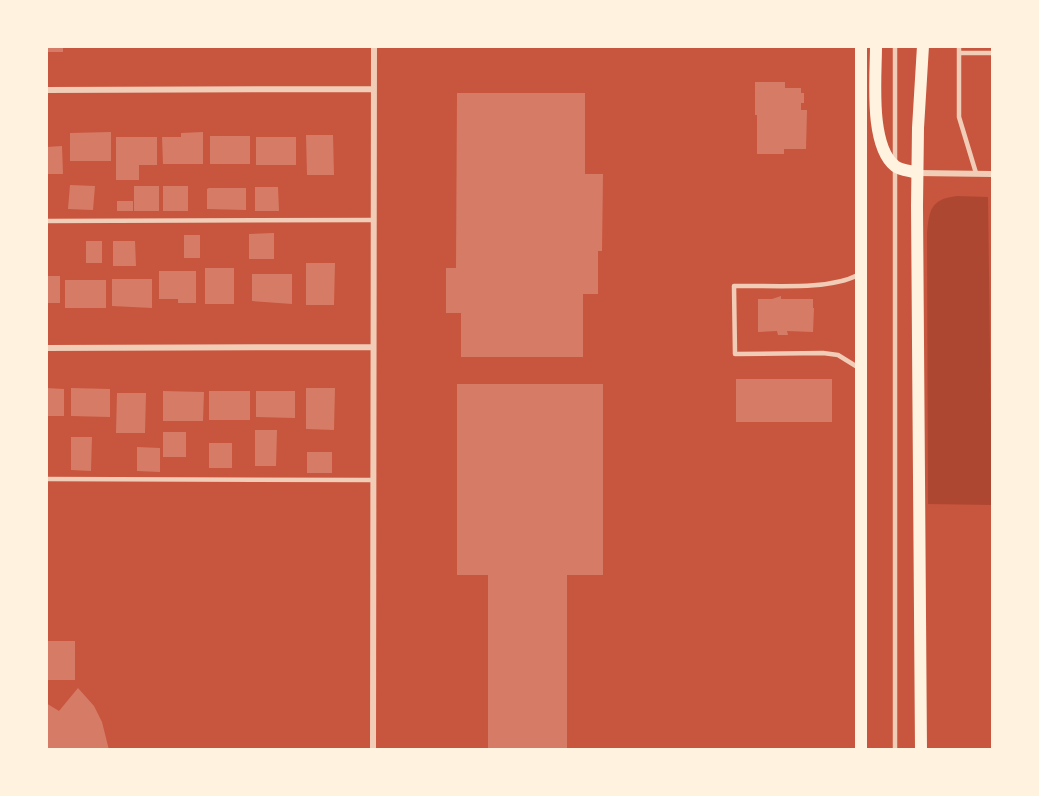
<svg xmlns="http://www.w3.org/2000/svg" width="1039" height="796" viewBox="0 0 1039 796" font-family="Ubuntu,sans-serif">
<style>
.green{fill:#ae4732}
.building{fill:#d67c66}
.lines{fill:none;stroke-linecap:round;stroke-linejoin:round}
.service{stroke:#f1ccb7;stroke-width:4.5}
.minor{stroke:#f1ccb7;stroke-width:6}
.secondary{stroke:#fff3e0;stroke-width:12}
</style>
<rect width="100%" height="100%" fill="#c8553d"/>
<path class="green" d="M 957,196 L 988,197 L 992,505 L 928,504 L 927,233 C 929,210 931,199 957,196 Z"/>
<path class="building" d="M 46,46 L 63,46 L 63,52 L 46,52 Z
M 755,82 L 785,82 L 785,88 L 801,88 L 801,93 L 804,93 L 804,103 L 801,103 L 801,110 L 807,110 L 806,149 L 784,149 L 784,154 L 757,154 L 757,115 L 755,115 Z
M 457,93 L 585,93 L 585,174 L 603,174 L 602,251 L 598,251 L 598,294 L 583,294 L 583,357 L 461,357 L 461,313 L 446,313 L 446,268 L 456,268 Z
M 111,132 L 111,161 L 70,161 L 70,133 Z
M 203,132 L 203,164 L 163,164 L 162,137 L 181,137 L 181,133 Z
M 306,135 L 333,135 L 334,175 L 307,175 Z
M 210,136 L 250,136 L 250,164 L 210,164 Z
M 116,137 L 157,137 L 157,165 L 139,165 L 139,180 L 116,180 Z
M 256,137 L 296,137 L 296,165 L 256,165 Z
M 62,146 L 63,174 L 46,174 L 46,147 Z
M 70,185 L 95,186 L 93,210 L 68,209 Z
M 134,186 L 159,186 L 159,211 L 134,211 Z
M 163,186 L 188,186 L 188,211 L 163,211 Z
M 255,187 L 278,187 L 279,211 L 255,211 Z
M 209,188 L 246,188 L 246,210 L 207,209 L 207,189 Z
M 117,201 L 133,201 L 133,211 L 117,211 Z
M 274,233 L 274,259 L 249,259 L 249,234 Z
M 184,235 L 200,235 L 200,258 L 184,258 Z
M 86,241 L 102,241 L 102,263 L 86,263 Z
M 113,241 L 135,241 L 136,266 L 113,266 Z
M 306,263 L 335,263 L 334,305 L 306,305 Z
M 205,268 L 234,268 L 234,304 L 205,304 Z
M 159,271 L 196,271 L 196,303 L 178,303 L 178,299 L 159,299 Z
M 252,274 L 292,274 L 292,304 L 252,301 Z
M 46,276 L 60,276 L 60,303 L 46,303 Z
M 112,279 L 152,279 L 152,308 L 112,306 Z
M 65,280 L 106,280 L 106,308 L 65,308 Z
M 781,296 L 781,299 L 813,299 L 813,308 L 814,308 L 813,332 L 787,331 L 788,335 L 778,335 L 777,331 L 758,332 L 758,299 L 772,299 Z
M 736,379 L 832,379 L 832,422 L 736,422 Z
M 457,384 L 603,384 L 603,575 L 567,575 L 567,750 L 488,750 L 488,575 L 457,575 Z
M 46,388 L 64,389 L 64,416 L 46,416 Z
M 71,388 L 110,389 L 110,417 L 71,416 Z
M 306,388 L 335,388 L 334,430 L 306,429 Z
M 163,391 L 204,392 L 203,421 L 163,421 Z
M 209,391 L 250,391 L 250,420 L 209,420 Z
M 256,391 L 295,391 L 295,418 L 256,417 Z
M 117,393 L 146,393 L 145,433 L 116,433 Z
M 255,430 L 277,430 L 276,466 L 255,466 Z
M 163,432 L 186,432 L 186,457 L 163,457 Z
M 71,437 L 92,437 L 91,471 L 71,470 Z
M 209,443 L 232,443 L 232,468 L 209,468 Z
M 137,447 L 160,448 L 160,472 L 137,471 Z
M 307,452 L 332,452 L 332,473 L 307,473 Z
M 46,641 L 75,641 L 75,680 L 46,680 Z
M 78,688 L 94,706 L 102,722 L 109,750 L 46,750 L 46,703 L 59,711 Z"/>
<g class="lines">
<path class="service" d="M 895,46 L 895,750
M 959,46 L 959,117 L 976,173
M 959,53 L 992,53
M 46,221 L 374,220
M 858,275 C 827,291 770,285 734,286 L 735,354 L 823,353 L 838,355 L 859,368
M 46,479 L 373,480"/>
<path class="minor" d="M 46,90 L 374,89
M 917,173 L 992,174
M 46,348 L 373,347
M 373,750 L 374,46"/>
<path class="secondary" d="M 861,46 L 861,750
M 876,46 C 876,77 869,145 895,166 C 900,170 911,171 917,173
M 921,750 L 917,206 L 918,128 L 923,46"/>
</g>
<rect width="1039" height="796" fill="none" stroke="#fff3e0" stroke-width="96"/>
</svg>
